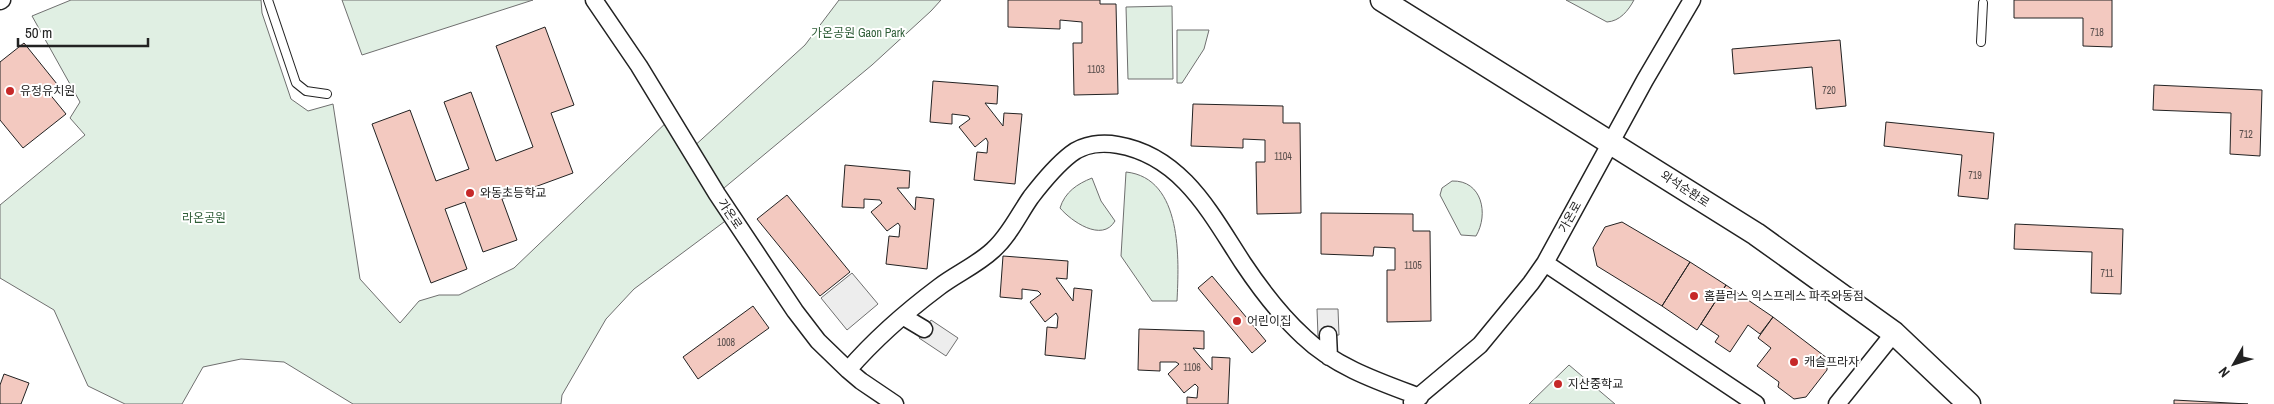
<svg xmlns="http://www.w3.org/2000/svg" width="2274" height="404" viewBox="0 0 2274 404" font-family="'Archivo Narrow','Noto Sans KR',sans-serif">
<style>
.green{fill:#e0efe3;stroke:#6f6f6f}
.parking{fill:#ededed;stroke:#6f6f6f}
.building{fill:#f3c9c0;stroke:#222}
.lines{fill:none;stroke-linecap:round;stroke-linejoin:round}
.lane-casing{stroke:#222;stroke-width:10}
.street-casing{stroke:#222;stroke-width:19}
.secondary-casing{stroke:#222;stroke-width:25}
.lane{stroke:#fff;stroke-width:8}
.street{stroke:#fff;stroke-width:16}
.secondary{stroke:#fff;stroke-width:22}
.poi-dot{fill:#c62828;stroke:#fff;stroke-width:2}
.labels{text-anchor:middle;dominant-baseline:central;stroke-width:4;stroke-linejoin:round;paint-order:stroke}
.number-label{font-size:10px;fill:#564c4a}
.park-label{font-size:12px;fill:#2f5e38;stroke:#fff}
.poi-label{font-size:12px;fill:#222;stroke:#fff;text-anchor:start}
.street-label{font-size:12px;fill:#222;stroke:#fff}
</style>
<rect width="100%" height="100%" fill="#fff"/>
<path class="green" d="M 71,0 L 261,0 L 262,13 L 291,99 L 308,111 L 333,104 L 360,279 L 400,323 L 419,301 L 439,295 L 459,295 L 514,268 L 671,118 L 691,149 L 805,45 L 839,0 L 941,0 L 931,11 L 872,65 L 718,193 L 732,216 L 634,289 L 606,319 L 562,395 L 561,404 L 353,404 L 284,362 L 241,359 L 203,367 L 182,404 L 125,404 L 88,386 L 54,310 L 0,278 L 0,205 L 85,135 L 70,118 L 80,102 L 32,16 Z
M 342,0 L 533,0 L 362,55 Z
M 1566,0 L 1634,0 C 1628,11 1620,21 1607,22 Z
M 1172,6 L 1173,79 L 1128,79 L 1126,7 Z
M 1177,30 L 1209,30 L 1204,49 L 1182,83 L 1177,83 Z
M 1126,172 C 1183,178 1179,260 1177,301 L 1152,301 L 1121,256 Z
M 1092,178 L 1101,201 L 1115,221 C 1102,243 1071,221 1060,208 C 1065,192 1077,184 1092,178 Z
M 1452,181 C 1482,180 1489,214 1476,236 L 1461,235 L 1440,195 L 1442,188 Z
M 1569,365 L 1615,404 L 1529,404 Z"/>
<path class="parking" d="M 852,273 L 878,304 L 847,330 L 821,298 Z
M 1317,309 L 1338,309 L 1339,335 L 1318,336 Z
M 931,320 L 958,338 L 946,356 L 919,338 Z"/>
<path class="building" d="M 1008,0 L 1100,0 L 1100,4 L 1116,4 L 1118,94 L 1074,95 L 1073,43 L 1082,43 L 1082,22 L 1060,20 L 1060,29 L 1008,27 Z
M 2014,0 L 2112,0 L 2112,47 L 2083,46 L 2083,18 L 2014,18 Z
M 545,27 L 574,105 L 551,113 L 573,173 L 502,199 L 517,240 L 483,252 L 465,202 L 445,209 L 467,269 L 431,283 L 372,124 L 410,110 L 436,181 L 469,169 L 444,102 L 471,92 L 496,161 L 533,147 L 496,46 Z
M 1840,40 L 1846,106 L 1816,109 L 1812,67 L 1734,74 L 1732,49 Z
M 24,43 L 57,84 L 48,92 L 66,114 L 23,148 L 0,120 L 0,62 Z
M 933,81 L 998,86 L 997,104 L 985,103 L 1003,126 L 1004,113 L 1022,114 L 1015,184 L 974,180 L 977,152 L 987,153 L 988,142 L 986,138 L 975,147 L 959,127 L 970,119 L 968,116 L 952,114 L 952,124 L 930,122 Z
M 2154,85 L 2262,90 L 2260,156 L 2230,154 L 2231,113 L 2153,110 Z
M 1193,104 L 1283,106 L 1283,123 L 1300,123 L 1301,213 L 1257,214 L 1256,162 L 1265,162 L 1265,140 L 1243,139 L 1243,148 L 1191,146 Z
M 1886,122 L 1994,133 L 1988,199 L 1958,196 L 1962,155 L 1884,146 Z
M 845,165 L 910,171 L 909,188 L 897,188 L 915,210 L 916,197 L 934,199 L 927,269 L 886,264 L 889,236 L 899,237 L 900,226 L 898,223 L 887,231 L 871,212 L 882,203 L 880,200 L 864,199 L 864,208 L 842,207 Z
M 787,195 L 850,272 L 820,296 L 757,219 Z
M 1321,213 L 1413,214 L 1413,231 L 1430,231 L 1431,321 L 1387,322 L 1387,270 L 1395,270 L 1395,248 L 1374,247 L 1373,256 L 1321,254 Z
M 1622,222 L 1690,262 L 1662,306 L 1597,266 L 1593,248 L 1605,227 Z
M 2015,224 L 2123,229 L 2121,294 L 2091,293 L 2092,252 L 2014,249 Z
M 1003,256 L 1068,261 L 1067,279 L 1056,278 L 1073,301 L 1074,288 L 1092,290 L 1085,359 L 1045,355 L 1047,327 L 1057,328 L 1058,317 L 1056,313 L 1045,322 L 1030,302 L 1041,294 L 1038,291 L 1022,289 L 1022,299 L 1000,297 Z
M 1690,262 L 1726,285 L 1697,330 L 1662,306 Z
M 1212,276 L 1266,341 L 1252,353 L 1198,288 Z
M 1726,285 L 1773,317 L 1760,334 L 1748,325 L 1730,352 L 1715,342 L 1719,336 L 1701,324 Z
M 753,306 L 769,328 L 698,379 L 683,357 Z
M 1773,317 L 1827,358 L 1827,370 L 1806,397 L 1794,399 L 1778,387 L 1779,382 L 1757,366 L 1771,348 L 1758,338 Z
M 1139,329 L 1204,331 L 1204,349 L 1193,348 L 1212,370 L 1212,357 L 1230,358 L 1228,404 L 1187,404 L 1187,397 L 1197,398 L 1198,387 L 1195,384 L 1184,393 L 1180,388 L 1168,374 L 1179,364 L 1176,362 L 1160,362 L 1160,371 L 1138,370 Z
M 4,374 L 29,383 L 21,404 L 0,404 L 0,385 Z
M 2174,400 L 2248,404 L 2174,404 Z"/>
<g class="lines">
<defs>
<path id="lane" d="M 268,0 L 296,83 L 306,91 L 327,94
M 1981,42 L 1983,3"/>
<path id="street" d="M 594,0 L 639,66 L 717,194 L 795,311 L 818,341 L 848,370 L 861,381 L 895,404
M 0,1 L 2,0
M 1545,263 L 1756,404
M 904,317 L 924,329
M 1328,335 L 1329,357
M 848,370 C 874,340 907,311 939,287 C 956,274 977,265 993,250 C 1009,236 1019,214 1031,197 C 1041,184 1058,164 1071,154 C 1084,144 1102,142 1118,145 C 1182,156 1211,214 1243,263 C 1261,290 1280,315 1304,337 C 1335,367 1380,382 1420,397
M 1412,402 L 1480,345 L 1531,283 L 1545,263 L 1645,80 L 1692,0
M 1837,404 L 1894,333"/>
<path id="secondary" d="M 1382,0 L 1756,234 L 1894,333 L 1969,404"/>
</defs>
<use href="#lane" class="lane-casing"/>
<use href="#street" class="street-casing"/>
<use href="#secondary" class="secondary-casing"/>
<use href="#lane" class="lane"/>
<use href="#street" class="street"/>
<use href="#secondary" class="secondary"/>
</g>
<g class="poi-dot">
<circle cx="10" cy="91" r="5"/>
<circle cx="470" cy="193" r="5"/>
<circle cx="1694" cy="296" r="5"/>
<circle cx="1237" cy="321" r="5"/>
<circle cx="1794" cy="362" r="5"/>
<circle cx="1558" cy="384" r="5"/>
</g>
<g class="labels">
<g class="number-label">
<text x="2097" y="32">718</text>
<text x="1096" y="69">1103</text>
<text x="1829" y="90">720</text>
<text x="2246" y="134">712</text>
<text x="1283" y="156">1104</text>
<text x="1975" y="175">719</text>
<text x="1413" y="265">1105</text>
<text x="2107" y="273">711</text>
<text x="726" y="342">1008</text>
<text x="1192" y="367">1106</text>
</g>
<g class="park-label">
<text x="858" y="33">가온공원 Gaon Park</text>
<text x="204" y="218">라온공원</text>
</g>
<g class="poi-label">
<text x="20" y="91">유정유치원</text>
<text x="480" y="193">와동초등학교</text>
<text x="1704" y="296">홈플러스 익스프레스 파주와동점</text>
<text x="1247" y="321">어린이집</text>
<text x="1804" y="362">캐슬프라자</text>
<text x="1568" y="384">지산중학교</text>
</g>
<g class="street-label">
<text transform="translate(1685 189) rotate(33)">와석순환로</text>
<text transform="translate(730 214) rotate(56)">가온로</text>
<text transform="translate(1570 217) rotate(-61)">가온로</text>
</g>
</g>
<g transform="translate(2234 364) rotate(231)" stroke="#ffffff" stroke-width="4" paint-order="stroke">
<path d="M0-4L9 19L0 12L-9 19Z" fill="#222222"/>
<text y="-8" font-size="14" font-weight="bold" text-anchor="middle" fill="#222222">N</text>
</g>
<path d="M18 38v8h130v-8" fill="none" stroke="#222222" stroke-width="2.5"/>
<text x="25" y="38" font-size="15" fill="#222222" stroke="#ffffff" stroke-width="4" paint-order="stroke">50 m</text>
</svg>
